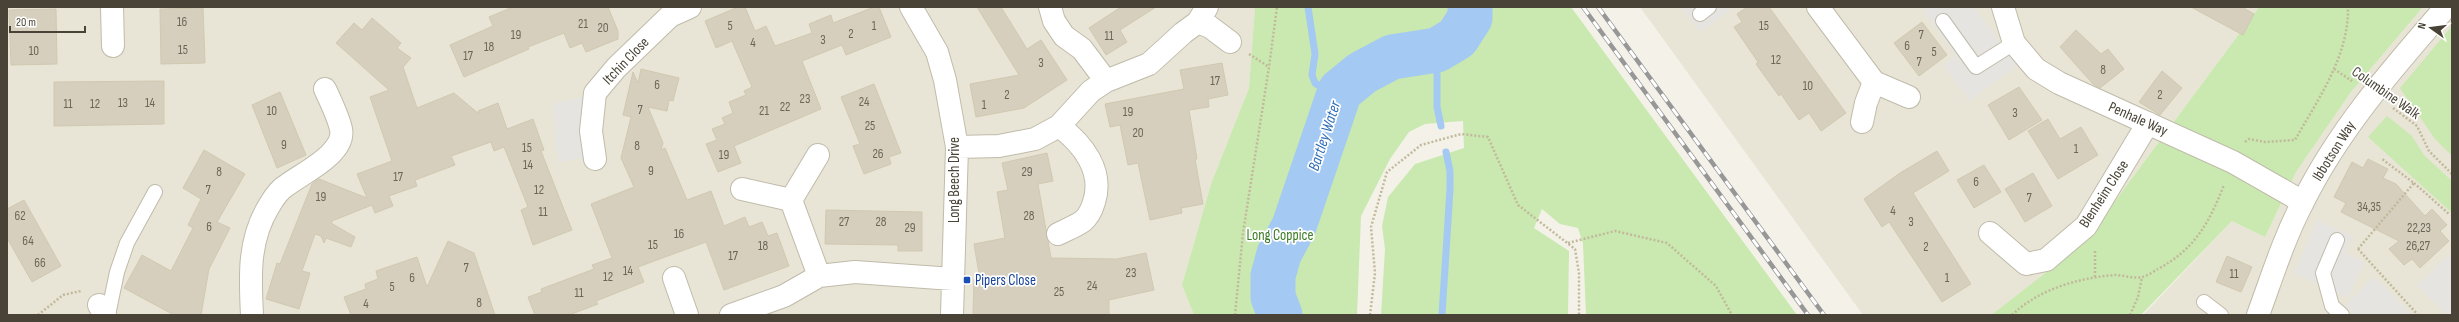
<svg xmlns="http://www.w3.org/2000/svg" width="2459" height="322" viewBox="0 0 2459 322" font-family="'Sofia Sans Condensed',sans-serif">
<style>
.residential{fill:#e8e5d6}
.green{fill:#c9e9b0}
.parking{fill:#e6e4e0}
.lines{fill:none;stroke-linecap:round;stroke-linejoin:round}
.stream{stroke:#a4c9f2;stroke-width:7}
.river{stroke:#a4c9f2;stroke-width:45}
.building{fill:#d6cfbd;stroke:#d1c8b0}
.service-casing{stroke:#c0bbaa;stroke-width:16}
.minor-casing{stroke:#c0bbaa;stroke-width:24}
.path{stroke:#c2b99b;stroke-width:2.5;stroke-dasharray:2 2;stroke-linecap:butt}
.service{stroke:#fff;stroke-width:14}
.minor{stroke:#fff;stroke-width:22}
.rail-casing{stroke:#979797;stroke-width:4.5}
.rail{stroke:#fff;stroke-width:3;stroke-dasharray:9;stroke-linecap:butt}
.transit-dot{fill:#1a4fb4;stroke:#fff;stroke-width:1.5}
.labels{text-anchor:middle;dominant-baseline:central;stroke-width:3.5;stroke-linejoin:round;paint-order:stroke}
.number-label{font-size:13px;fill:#6c6658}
.street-label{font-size:15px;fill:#484336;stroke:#fff}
.park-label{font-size:15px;fill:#3e7b28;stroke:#fff}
.transit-label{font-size:15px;fill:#164399;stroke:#fff;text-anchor:start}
.water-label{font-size:16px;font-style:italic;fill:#2d6cb7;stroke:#fff}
</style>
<rect width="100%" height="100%" fill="#f4f2e8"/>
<path class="residential" d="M 7,7 L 1255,7 L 1249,88 L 1211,184 L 1182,285 L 1194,315 L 7,315 Z
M 1640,7 L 2259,7 L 2084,243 L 1991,315 L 1863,315 Z
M 2423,7 L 2452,7 L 2452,315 L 2143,315 L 2232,221 L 2265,237 L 2296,172 L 2351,92 Z"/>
<path class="green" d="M 1255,7 L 1571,7 L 1797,315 L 1586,315 L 1583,244 L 1578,228 L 1560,224 L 1542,209 L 1534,228 L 1569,251 L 1568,315 L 1381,315 L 1385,249 L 1382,226 L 1388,197 L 1415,164 L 1464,148 L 1463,121 L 1425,124 L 1409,132 L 1390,159 L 1361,216 L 1357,315 L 1194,315 L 1182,285 L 1211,184 L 1249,88 Z
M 2259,7 L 2423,7 L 2351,92 L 2296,172 L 2265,237 L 2232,221 L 2141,315 L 1991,315 L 2084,243 Z
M 2452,26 L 2452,156 L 2435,139 L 2400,88 Z
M 2387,116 L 2412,136 L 2424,155 L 2452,181 L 2452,213 L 2368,137 Z"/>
<path class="parking" d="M 1681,7 L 1734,7 L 1700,32 Z
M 1928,7 L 1974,7 L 2017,66 L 1969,101 L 1944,65 L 1956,56 L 1923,11 Z
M 586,96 L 588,160 L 579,158 L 558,163 L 553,104 Z
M 2318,220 L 2353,236 L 2345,253 L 2364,261 L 2348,298 L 2294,273 Z
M 2452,252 L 2452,315 L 2446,315 L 2417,285 Z
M 2374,277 L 2412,315 L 2354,315 L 2345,305 Z"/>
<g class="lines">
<path class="stream" d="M 1308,7 L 1315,54 L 1312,75 L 1315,83 L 1337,98
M 1437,50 L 1437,107 L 1441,126
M 1442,315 L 1450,189 L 1450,171 L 1446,152"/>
<path class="river" d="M 1280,315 L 1273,297 L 1273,276 L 1279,254 L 1294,226 L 1340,91 L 1362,73 L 1392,57 L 1437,50 L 1457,38 L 1470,18 L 1470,7"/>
</g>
<path class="building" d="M 513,7 L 608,7 L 618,31 L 618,39 L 586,52 L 582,43 L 570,48 L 564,33 L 528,47 L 529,49 L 464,77 L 450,45 L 493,26 L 489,17 Z
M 738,7 L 745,7 L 755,31 L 766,26 L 775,46 L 812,33 L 809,24 L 831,15 L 833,23 L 874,7 L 879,7 L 891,37 L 846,55 L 842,45 L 802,61 L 821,109 L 734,146 L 741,163 L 718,172 L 706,144 L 717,140 L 712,129 L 725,124 L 722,118 L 733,113 L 729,102 L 746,95 L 744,91 L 752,87 L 732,41 L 716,48 L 705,21 Z
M 977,7 L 1001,7 L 1027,49 L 1041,40 L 1067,80 L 1024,108 L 976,117 L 970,84 L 1019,75 Z
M 1121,7 L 1156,7 L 1120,30 L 1127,42 L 1106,55 L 1089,28 Z
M 1747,7 L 1769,7 L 1846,113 L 1821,131 L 1809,113 L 1799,120 L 1781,94 L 1779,96 L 1756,64 L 1758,62 L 1734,27 L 1742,22 L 1737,14 Z
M 2191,7 L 2242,7 L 2254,14 L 2243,35 Z
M 203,8 L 205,63 L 161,64 L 160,9 Z
M 56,9 L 57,64 L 11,65 L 9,10 Z
M 372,18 L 401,43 L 397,48 L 411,58 L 403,67 L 417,108 L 454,93 L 479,114 L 478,111 L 498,103 L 507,129 L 533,119 L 544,150 L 541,151 L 572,230 L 533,245 L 521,210 L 528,207 L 504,147 L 494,151 L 491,142 L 451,156 L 455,165 L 415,180 L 417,186 L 389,196 L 393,206 L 375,213 L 372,205 L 332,221 L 331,223 L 355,237 L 351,247 L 326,238 L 324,243 L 321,236 L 315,234 L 302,271 L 310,273 L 299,309 L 266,299 L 277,263 L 280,264 L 312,184 L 319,179 L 367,198 L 357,174 L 392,161 L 370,97 L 389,90 L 336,43 L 354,23 L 362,30 Z
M 1922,22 L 1947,55 L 1919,76 L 1894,43 Z
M 2076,30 L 2101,54 L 2108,49 L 2124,69 L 2100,88 L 2093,84 L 2060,47 Z
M 1222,63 L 1228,95 L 1208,99 L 1209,107 L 1189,110 L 1197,159 L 1195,159 L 1203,204 L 1181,208 L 1182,213 L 1150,220 L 1138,163 L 1128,165 L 1120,125 L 1110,127 L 1105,104 L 1184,89 L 1180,70 Z
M 641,69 L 679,78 L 673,101 L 669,100 L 667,111 L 648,107 L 663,143 L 661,150 L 665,148 L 687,200 L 711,191 L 724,226 L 745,217 L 749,227 L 762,222 L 768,236 L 777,233 L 789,266 L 724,290 L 706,242 L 638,267 L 644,282 L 596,301 L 598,304 L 569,315 L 535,315 L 528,297 L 542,292 L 541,289 L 594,269 L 592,265 L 612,258 L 591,204 L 634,187 L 621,158 L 631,117 L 623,115 L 633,72 L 638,83 Z
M 2162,71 L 2182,88 L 2160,115 L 2139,102 Z
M 164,81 L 164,124 L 54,126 L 54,82 Z
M 874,84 L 901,153 L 889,157 L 891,164 L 864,174 L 853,146 L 860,144 L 841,97 Z
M 2019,87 L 2042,120 L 2009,140 L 1988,105 Z
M 280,92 L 306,155 L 277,168 L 252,105 Z
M 2048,119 L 2060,139 L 2081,127 L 2098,155 L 2058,179 L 2028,131 Z
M 204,150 L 245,174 L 217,222 L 230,228 L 209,269 L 201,315 L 174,315 L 124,288 L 142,255 L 171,271 L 193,228 L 188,225 L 201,199 L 183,188 Z
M 1937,151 L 1949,171 L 1913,193 L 1971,284 L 1942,302 L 1889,222 L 1882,227 L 1864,199 L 1900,173 Z
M 1047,153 L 1053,181 L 1038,184 L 1051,258 L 1117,259 L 1146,253 L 1154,290 L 1109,300 L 1109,315 L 973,315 L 974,279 L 980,279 L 974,244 L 1005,238 L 997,192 L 1008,190 L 1002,163 Z
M 2368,159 L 2388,169 L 2383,178 L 2396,184 L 2425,216 L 2432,209 L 2447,225 L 2440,231 L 2449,241 L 2420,268 L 2412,259 L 2404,265 L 2389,249 L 2399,241 L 2341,212 L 2346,203 L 2334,197 L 2352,162 L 2363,168 Z
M 1984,165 L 2001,192 L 1974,208 L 1957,180 Z
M 2033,173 L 2052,206 L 2025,222 L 2005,189 Z
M 24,200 L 61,266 L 32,282 L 7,238 L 7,209 Z
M 826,210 L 922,212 L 922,251 L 898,251 L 898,245 L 825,244 Z
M 448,241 L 474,253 L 495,315 L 351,315 L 344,297 L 366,289 L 365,284 L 378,279 L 376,271 L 417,257 L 427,287 Z
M 2227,256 L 2252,267 L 2241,292 L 2216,282 Z"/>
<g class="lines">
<defs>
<path id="service" d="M 1700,14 L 1709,7
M 1943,21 L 1976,67 L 2014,43
M 2337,240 L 2323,273 L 2332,306 L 2342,315
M 2204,302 L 2221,315
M 108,315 L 117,272 L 127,243 L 155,192"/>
<path id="minor" d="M 112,7 L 113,46
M 911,7 L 937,52 L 945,80 L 957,147 L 952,315
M 1050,7 L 1054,21 L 1064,36 L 1082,49 L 1106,81
M 1818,7 L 1874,82 L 1909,97
M 2003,7 L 2014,43 L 2036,69 L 2059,83 L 2233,162 L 2303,202
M 1198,22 L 1210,27 L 1230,42
M 1862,122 L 1866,103 L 1874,82
M 957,147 L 999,146 L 1035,139 L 1059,126 L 1091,91 L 1106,81 L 1149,64 L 1183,33 L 1198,22 L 1207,7
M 818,155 L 791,200 L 819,276
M 595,159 L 591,131 L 595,93 L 616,68 L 670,16 L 690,7
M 742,189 L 791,200
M 1990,233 L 2026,264 L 2046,260 L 2086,226 L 2148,123
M 1058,234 C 1066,230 1076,226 1083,221 C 1089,216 1092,209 1094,202 C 1104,171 1083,144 1059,126
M 674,278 L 687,315
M 99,305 L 105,315
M 252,315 C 250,277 248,240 269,206 C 273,199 280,189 287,185 C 303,173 346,153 341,129 C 338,116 331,102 325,89
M 731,315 L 784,296 L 819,276 L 855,272 L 953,279
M 2258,315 C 2272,277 2284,238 2303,202 C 2339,129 2393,68 2446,7"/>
</defs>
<use href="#service" class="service-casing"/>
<use href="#minor" class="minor-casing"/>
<path class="path" d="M 1249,54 L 1269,67
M 2334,69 L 2352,81
M 2393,108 L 2417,126 L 2429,151 L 2452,174
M 2245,142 L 2249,139 L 2265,142 L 2295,140 C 2318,99 2349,56 2348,7
M 2414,183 L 2449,214
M 1568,243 L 1615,231 L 1667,243 L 1716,286 L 1732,315
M 2358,249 L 2414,183 L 2382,159
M 2358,249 L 2418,315
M 2095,277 L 2095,249
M 38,315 L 63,295 L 81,291
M 1235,315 L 1243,233 L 1269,67 L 1277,7
M 1370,315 L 1375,273 L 1371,227 L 1387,172 L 1421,145 L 1461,134 L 1488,137 L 1518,205 L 1575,249 L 1579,273 L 1579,315
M 2012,315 C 2039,289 2078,278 2115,275 C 2123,275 2134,279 2142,277 C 2148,276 2154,271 2158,269 C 2195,249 2209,223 2224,185
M 2130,315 L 2138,297 L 2142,277"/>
<use href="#service" class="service"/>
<use href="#minor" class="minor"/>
<defs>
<path id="rail" d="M 1583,7 L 1808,315
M 1598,7 L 1824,315"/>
</defs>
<use href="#rail" class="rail-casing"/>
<use href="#rail" class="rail"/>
</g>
<rect class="transit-dot" x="963" y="276" width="8" height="8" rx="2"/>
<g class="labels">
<g class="number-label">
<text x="182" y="22">16</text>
<text x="583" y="24">21</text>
<text x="730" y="26">5</text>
<text x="874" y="26">1</text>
<text x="1764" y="26">15</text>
<text x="603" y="28">20</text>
<text x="851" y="34">2</text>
<text x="516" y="35">19</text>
<text x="1921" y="35">7</text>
<text x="1109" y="36">11</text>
<text x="823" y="40">3</text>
<text x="753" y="43">4</text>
<text x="1907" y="46">6</text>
<text x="489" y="47">18</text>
<text x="183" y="50">15</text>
<text x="34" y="51">10</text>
<text x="1934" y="52">5</text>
<text x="468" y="56">17</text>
<text x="1776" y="60">12</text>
<text x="1919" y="62">7</text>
<text x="1041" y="63">3</text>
<text x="2103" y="70">8</text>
<text x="1215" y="81">17</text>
<text x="657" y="85">6</text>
<text x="1808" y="86">10</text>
<text x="1007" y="95">2</text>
<text x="2160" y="95">2</text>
<text x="805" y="99">23</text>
<text x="864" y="102">24</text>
<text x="123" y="103">13</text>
<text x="150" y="103">14</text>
<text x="68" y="104">11</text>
<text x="95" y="104">12</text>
<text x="984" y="105">1</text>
<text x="785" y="107">22</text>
<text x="640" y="110">7</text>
<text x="272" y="111">10</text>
<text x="764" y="111">21</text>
<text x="1128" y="112">19</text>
<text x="2015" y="113">3</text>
<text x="870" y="126">25</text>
<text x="1138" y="133">20</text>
<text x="284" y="145">9</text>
<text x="637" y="146">8</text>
<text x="527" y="148">15</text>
<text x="2076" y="149">1</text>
<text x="878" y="154">26</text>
<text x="724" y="155">19</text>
<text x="528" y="165">14</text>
<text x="651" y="171">9</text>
<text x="219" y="172">8</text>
<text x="1027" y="172">29</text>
<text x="398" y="177">17</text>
<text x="1976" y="182">6</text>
<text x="208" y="190">7</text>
<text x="539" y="190">12</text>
<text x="321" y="197">19</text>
<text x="2029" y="198">7</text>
<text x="2369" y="207">34,35</text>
<text x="1893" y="211">4</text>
<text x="543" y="212">11</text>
<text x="20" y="216">62</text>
<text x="1029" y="216">28</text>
<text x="844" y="222">27</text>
<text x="881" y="222">28</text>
<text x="1911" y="222">3</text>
<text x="209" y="227">6</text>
<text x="910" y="228">29</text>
<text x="2419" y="228">22,23</text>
<text x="679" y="234">16</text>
<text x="28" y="241">64</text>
<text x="653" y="245">15</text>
<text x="763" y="246">18</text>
<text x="2418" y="246">26,27</text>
<text x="1926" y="247">2</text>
<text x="733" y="256">17</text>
<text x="40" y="263">66</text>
<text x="466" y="268">7</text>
<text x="628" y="271">14</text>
<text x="1131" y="273">23</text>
<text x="2234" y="274">11</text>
<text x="608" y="277">12</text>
<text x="412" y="278">6</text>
<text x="1947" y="278">1</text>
<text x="1092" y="286">24</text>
<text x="392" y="287">5</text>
<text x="1059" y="292">25</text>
<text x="579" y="293">11</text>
<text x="479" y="303">8</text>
<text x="366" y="304">4</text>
</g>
<g class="street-label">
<text transform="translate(626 61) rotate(-46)">Itchin Close</text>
<text transform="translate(2386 93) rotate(35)">Columbine Walk</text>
<text transform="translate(2138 119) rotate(24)">Penhale Way</text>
<text transform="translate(2334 151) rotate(-58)">Ibbotson Way</text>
<text transform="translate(954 180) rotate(-90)">Long Beech Drive</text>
<text transform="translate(2104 194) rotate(-57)">Blenheim Close</text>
</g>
<g class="park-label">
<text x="1280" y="235">Long Coppice</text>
</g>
<g class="transit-label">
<text x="975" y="280">Pipers Close</text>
</g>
<g class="water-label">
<text transform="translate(1325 136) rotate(-72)">Bartley Water</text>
</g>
</g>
<rect width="2459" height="322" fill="none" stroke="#484336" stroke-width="16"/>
<g transform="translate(2431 28) rotate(284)" stroke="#ffffff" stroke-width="3" paint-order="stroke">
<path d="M0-3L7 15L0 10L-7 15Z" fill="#484336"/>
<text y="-6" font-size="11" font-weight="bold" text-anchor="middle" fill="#484336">N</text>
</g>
<path d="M10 26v6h75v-6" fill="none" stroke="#484336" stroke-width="2"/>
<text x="16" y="26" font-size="12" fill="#484336" stroke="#ffffff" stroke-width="3" paint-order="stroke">20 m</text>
</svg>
